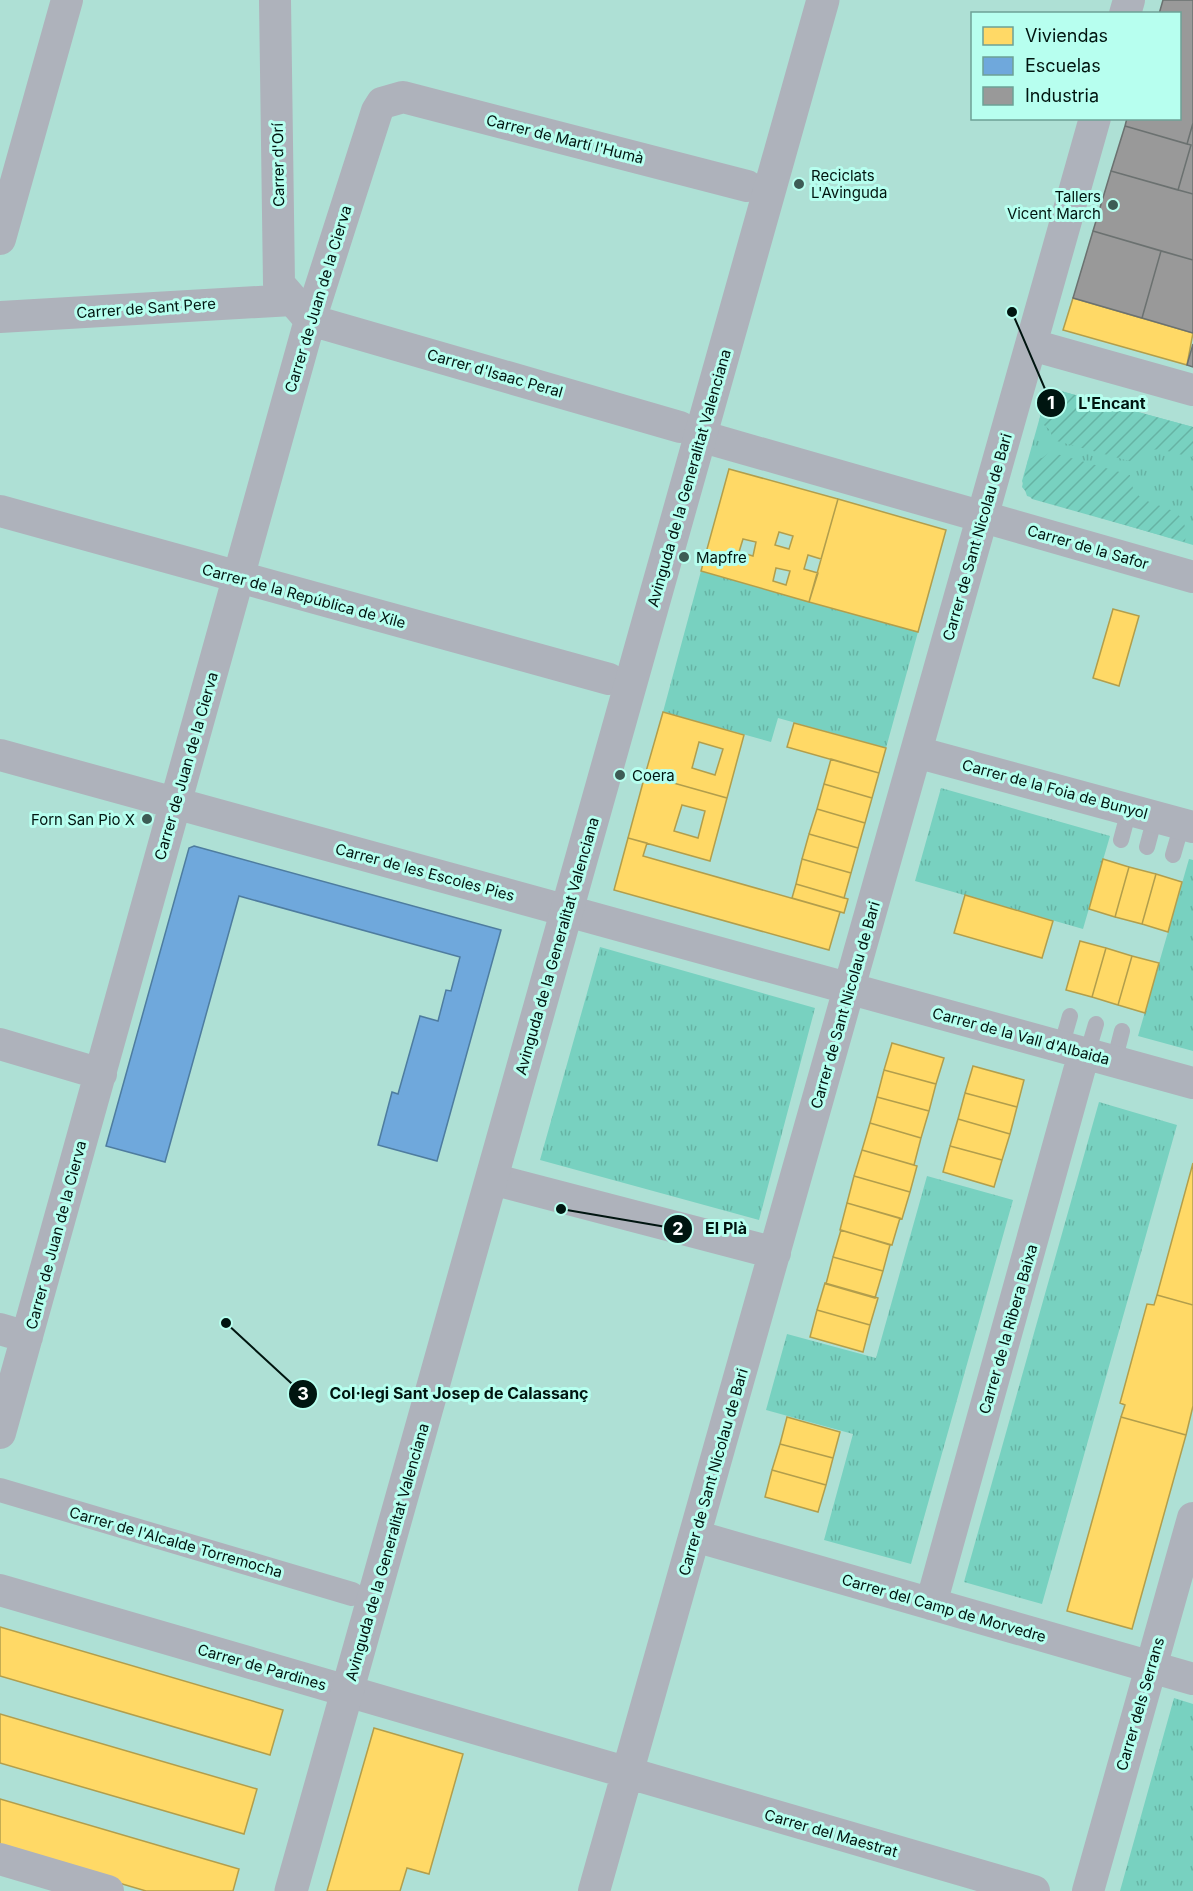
<svg xmlns="http://www.w3.org/2000/svg" width="1193" height="1891" viewBox="0 0 1193 1891" font-family="Inter,sans-serif">
<style>
.grass{fill:url(#grass-tufts)}
.garden{fill:url(#garden-furrows)}
.homes{fill:#ffd966;stroke:#b29e4c;stroke-width:1.5;fill-rule:evenodd}
.schools{fill:#6fa8dc;stroke:#4e7c9f;stroke-width:1.5}
.industry{fill:#999;stroke:#6b7170;stroke-width:1.5}
.lines{fill:none;stroke-linecap:round;stroke-linejoin:round}
.service{stroke:#aeb2bb;stroke-width:16}
.pedestrian{stroke:#aeb2bb;stroke-width:24}
.minor{stroke:#aeb2bb;stroke-width:32}
.tertiary{stroke:#aeb2bb;stroke-width:33}
.poi-dot{fill:#3d5c55;stroke:#b7ffef;stroke-width:2}
.labels{text-anchor:middle;dominant-baseline:central;stroke-width:6;stroke-linejoin:round;paint-order:stroke}
.street-label{font-size:15px;fill:#001510;stroke:#b7ffef}
.poi-label{font-size:15px;fill:#001510;stroke:#b7ffef;text-anchor:start}
.leader{fill:none;stroke:#001510;stroke-width:2}
.callout-dot{fill:#001510;stroke:#b7ffef;stroke-width:2}
.mark-label{font-size:18px;text-anchor:middle;font-weight:bold;fill:#fff}
.callout-label{font-size:16px;text-anchor:middle;font-weight:bold;fill:#001510;stroke:#b7ffef;stroke-width:6;stroke-linejoin:round;paint-order:stroke}
</style>
<defs>
<pattern id="grass-tufts" width="24" height="20" patternUnits="userSpaceOnUse" patternTransform="scale(1.5)"><rect width="24" height="20" fill="#78d1c0"/><path d="M3 7l-1-3M5 7V3M7 7l1-3M15 17l-1-3M17 17v-4M19 17l1-3" fill="none" stroke="#66b3a4"/></pattern>
<pattern id="garden-furrows" width="10" height="10" patternUnits="userSpaceOnUse" patternTransform="scale(1.5)"><rect width="10" height="10" fill="#78d1c0"/><path d="M-1 1l2-2M0 10L10 0M9 11l2-2" fill="none" stroke="#66b3a4"/></pattern>
</defs>
<rect width="100%" height="100%" fill="#aee0d5"/>
<path class="grass" d="M 1057,390 L 1193,427 L 1193,545 L 1027,496 L 1022,481 L 1045,399 Z
M 701,571 L 918,632 L 886,748 L 778,718 L 771,742 L 663,712 Z
M 941,788 L 1110,836 L 1083,929 L 915,881 Z
M 1189,859 L 1193,860 L 1193,1051 L 1138,1036 Z
M 600,947 L 815,1008 L 759,1220 L 540,1160 Z
M 1099,1102 L 1177,1125 L 1042,1604 L 964,1582 Z
M 927,1176 L 1013,1200 L 911,1564 L 824,1540 L 853,1434 L 766,1410 L 787,1334 L 876,1358 Z
M 1174,1698 L 1193,1704 L 1193,1891 L 1120,1891 Z"/>
<path class="garden" d="M 1057,390 L 1193,427 L 1193,457 C 1171,454 1149,439 1133,462 L 1053,440 L 1050,430 L 1039,421 L 1045,399 Z
M 1050,452 L 1130,475 C 1132,519 1193,492 1185,542 L 1032,499 L 1022,487 L 1028,460 L 1042,458 Z"/>
<path class="homes" d="M 1073,298 L 1193,333 L 1187,365 L 1063,330 Z
M 729,469 L 838,499 L 821,559 L 808,555 L 804,569 L 818,573 L 809,602 L 701,571 ZM 779,532 L 793,536 L 789,549 L 775,545 ZM 743,539 L 756,542 L 753,556 L 739,552 ZM 776,568 L 790,571 L 786,585 L 773,581 Z
M 838,499 L 946,530 L 918,632 L 809,602 Z
M 1113,609 L 1139,616 L 1119,686 L 1093,678 Z
M 663,712 L 744,735 L 727,798 L 645,775 ZM 699,742 L 723,749 L 715,775 L 692,768 Z
M 794,723 L 886,748 L 879,773 L 787,747 Z
M 831,759 L 879,773 L 872,798 L 824,784 Z
M 645,775 L 727,798 L 710,861 L 628,838 ZM 682,805 L 705,811 L 698,838 L 674,831 Z
M 824,784 L 872,798 L 865,823 L 817,809 Z
M 817,809 L 865,823 L 858,848 L 809,834 Z
M 809,834 L 858,848 L 851,873 L 802,859 Z
M 628,838 L 647,843 L 643,856 L 840,912 L 829,950 L 614,890 Z
M 802,859 L 851,873 L 844,898 L 796,884 Z
M 1103,859 L 1129,867 L 1115,917 L 1089,909 Z
M 1129,867 L 1156,874 L 1142,924 L 1115,917 Z
M 1156,874 L 1182,882 L 1168,932 L 1142,924 Z
M 796,884 L 848,899 L 844,913 L 792,898 Z
M 965,895 L 1053,921 L 1042,958 L 954,933 Z
M 1080,941 L 1106,948 L 1092,997 L 1066,990 Z
M 1106,948 L 1132,956 L 1118,1005 L 1092,997 Z
M 1132,956 L 1159,963 L 1145,1013 L 1118,1005 Z
M 892,1043 L 944,1058 L 936,1084 L 884,1070 Z
M 973,1066 L 1024,1080 L 1017,1107 L 965,1093 Z
M 884,1070 L 936,1084 L 929,1111 L 877,1097 Z
M 965,1093 L 1017,1107 L 1010,1134 L 958,1119 Z
M 877,1097 L 929,1111 L 921,1138 L 870,1123 Z
M 958,1119 L 1010,1134 L 1002,1160 L 950,1146 Z
M 870,1123 L 921,1138 L 914,1165 L 862,1150 Z
M 950,1146 L 1002,1160 L 994,1187 L 943,1172 Z
M 862,1150 L 917,1166 L 910,1192 L 854,1176 Z
M 1193,1163 L 1193,1305 L 1157,1295 Z
M 854,1176 L 910,1192 L 902,1219 L 847,1203 Z
M 847,1203 L 900,1218 L 892,1245 L 840,1230 Z
M 841,1230 L 890,1245 L 883,1271 L 833,1257 Z
M 833,1257 L 883,1271 L 875,1298 L 826,1284 Z
M 825,1283 L 878,1298 L 870,1325 L 817,1310 Z
M 1157,1295 L 1193,1305 L 1193,1406 L 1186,1435 L 1121,1417 L 1125,1405 L 1120,1403 L 1147,1304 L 1154,1305 Z
M 817,1310 L 870,1325 L 863,1352 L 810,1337 Z
M 787,1417 L 840,1432 L 833,1458 L 780,1444 Z
M 1121,1417 L 1186,1435 L 1132,1629 L 1067,1611 Z
M 780,1444 L 833,1458 L 826,1485 L 772,1470 Z
M 772,1470 L 826,1485 L 818,1512 L 765,1497 Z
M 0,1627 L 283,1710 L 270,1755 L 0,1676 Z
M 0,1714 L 257,1789 L 244,1834 L 0,1763 Z
M 374,1728 L 463,1754 L 429,1874 L 407,1868 L 400,1891 L 327,1891 Z
M 0,1799 L 239,1869 L 233,1891 L 146,1891 L 0,1848 Z"/>
<path class="schools" d="M 194,846 L 501,930 L 437,1161 L 378,1145 L 392,1092 L 398,1094 L 420,1016 L 438,1021 L 446,990 L 451,991 L 460,957 L 239,896 L 165,1162 L 106,1146 L 189,848 Z"/>
<path class="industry" d="M 1163,0 L 1193,0 L 1193,123 L 1187,144 L 1125,126 L 1127,118 L 1180,118 L 1180,14 L 1159,14 Z
M 1193,123 L 1193,194 L 1178,190 L 1191,145 L 1187,144 Z
M 1125,126 L 1191,145 L 1178,190 L 1111,171 Z
M 1111,171 L 1193,194 L 1193,260 L 1093,231 Z
M 1093,231 L 1161,251 L 1142,318 L 1073,298 Z
M 1161,251 L 1193,260 L 1193,333 L 1142,318 Z
M 1193,344 L 1193,367 L 1187,365 Z"/>
<g class="lines">
<path class="service" d="M 1121,840 L 1129,810
M 1147,847 L 1155,817
M 1173,855 L 1182,824
M 1061,1047 L 1070,1016
M 1087,1054 L 1096,1024
M 1114,1062 L 1122,1031"/>
<path class="pedestrian" d="M 0,1490 L 352,1594"/>
<path class="minor" d="M 275,0 L 279,284 L 310,320
M 1125,14 L 1129,0
M 0,239 L 67,0
M 0,317 L 292,300
M 310,320 L 680,427
M 1032,345 L 1193,390
M 700,436 L 1193,577
M 0,511 L 609,679
M 916,752 L 1193,827
M 0,755 L 1193,1083
M 0,1044 L 101,1074
M 492,1179 L 775,1253
M 0,1329 L 27,1337
M 0,1433 L 310,320 L 377,111 L 382,103 L 403,97 L 747,186
M 695,1536 L 1193,1679
M 0,1590 L 1034,1891
M 931,1604 L 1084,1053
M 0,1859 L 108,1891
M 594,1891 L 1095,118
M 1088,1891 L 1193,1518"/>
<path class="tertiary" d="M 291,1891 L 823,0"/>
</g>
<g class="poi-dot">
<circle cx="799" cy="184" r="6"/>
<circle cx="1113" cy="205" r="6"/>
<circle cx="684" cy="557" r="6"/>
<circle cx="620" cy="775" r="6"/>
<circle cx="147" cy="819" r="6"/>
</g>
<g class="labels">
<g class="street-label">
<text transform="translate(565 139) rotate(14)">Carrer de Martí l'Humà</text>
<text transform="translate(278 165) rotate(-91)">Carrer d'Orí</text>
<text transform="translate(318 299) rotate(-73)">Carrer de Juan de la Cierva</text>
<text transform="translate(146 308) rotate(-4)">Carrer de Sant Pere</text>
<text transform="translate(495 373) rotate(16)">Carrer d'Isaac Peral</text>
<text transform="translate(689 478) rotate(-74)">Avinguda de la Generalitat Valenciana</text>
<text transform="translate(977 537) rotate(-74)">Carrer de Sant Nicolau de Bari</text>
<text transform="translate(1088 547) rotate(16)">Carrer de la Safor</text>
<text transform="translate(304 596) rotate(15)">Carrer de la República de Xile</text>
<text transform="translate(186 766) rotate(-74)">Carrer de Juan de la Cierva</text>
<text transform="translate(1055 789) rotate(15)">Carrer de la Foia de Bunyol</text>
<text transform="translate(425 872) rotate(15)">Carrer de les Escoles Pies</text>
<text transform="translate(557 946) rotate(-74)">Avinguda de la Generalitat Valenciana</text>
<text transform="translate(845 1005) rotate(-74)">Carrer de Sant Nicolau de Bari</text>
<text transform="translate(1021 1036) rotate(15)">Carrer de la Vall d'Albaida</text>
<text transform="translate(56 1235) rotate(-75)">Carrer de Juan de la Cierva</text>
<text transform="translate(1008 1329) rotate(-74)">Carrer de la Ribera Baixa</text>
<text transform="translate(713 1472) rotate(-74)">Carrer de Sant Nicolau de Bari</text>
<text transform="translate(176 1542) rotate(16)">Carrer de l'Alcalde Torremocha</text>
<text transform="translate(387 1552) rotate(-74)">Avinguda de la Generalitat Valenciana</text>
<text transform="translate(944 1608) rotate(16)">Carrer del Camp de Morvedre</text>
<text transform="translate(262 1667) rotate(16)">Carrer de Pardines</text>
<text transform="translate(1140 1704) rotate(-74)">Carrer dels Serrans</text>
<text transform="translate(831 1833) rotate(16)">Carrer del Maestrat</text>
</g>
<g class="poi-label">
<text x="811" y="175">Reciclats<tspan x="811" dy="17">L'Avinguda</tspan></text>
<text x="1101" y="196" text-anchor="end">Tallers<tspan x="1101" dy="17">Vicent March</tspan></text>
<text x="696" y="557">Mapfre</text>
<text x="632" y="775">Coera</text>
<text x="135" y="819" text-anchor="end">Forn San Pio X</text>
</g>
</g>
<path class="leader" d="M1012 312L1051 403M561 1209L678 1229M226 1323L303 1394"/>
<g class="callout-dot">
<circle cx="1012" cy="312" r="6"/>
<circle cx="561" cy="1209" r="6"/>
<circle cx="226" cy="1323" r="6"/>
<circle cx="1051" cy="403" r="15"/>
<circle cx="678" cy="1229" r="15"/>
<circle cx="303" cy="1394" r="15"/>
</g>
<g class="mark-label">
<text x="1051" y="409">1</text>
<text x="678" y="1235">2</text>
<text x="303" y="1400">3</text>
</g>
<g class="callout-label">
<text x="1112" y="409">L'Encant</text>
<text x="726" y="1234">El Plà</text>
<text x="459" y="1399">Col·legi Sant Josep de Calassanç</text>
</g>
<rect x="971" y="12" width="210" height="108" fill="#b7ffef" stroke="#6ea196" stroke-width="1.5"/>
<rect x="983" y="27" width="30" height="18" fill="#ffd966" stroke="#6ea196" stroke-width="1.5"/>
<text x="1025" y="42" font-size="18" fill="#001510">Viviendas</text>
<rect x="983" y="57" width="30" height="18" fill="#6fa8dc" stroke="#6ea196" stroke-width="1.5"/>
<text x="1025" y="72" font-size="18" fill="#001510">Escuelas</text>
<rect x="983" y="87" width="30" height="18" fill="#999999" stroke="#6ea196" stroke-width="1.5"/>
<text x="1025" y="102" font-size="18" fill="#001510">Industria</text>
</svg>
